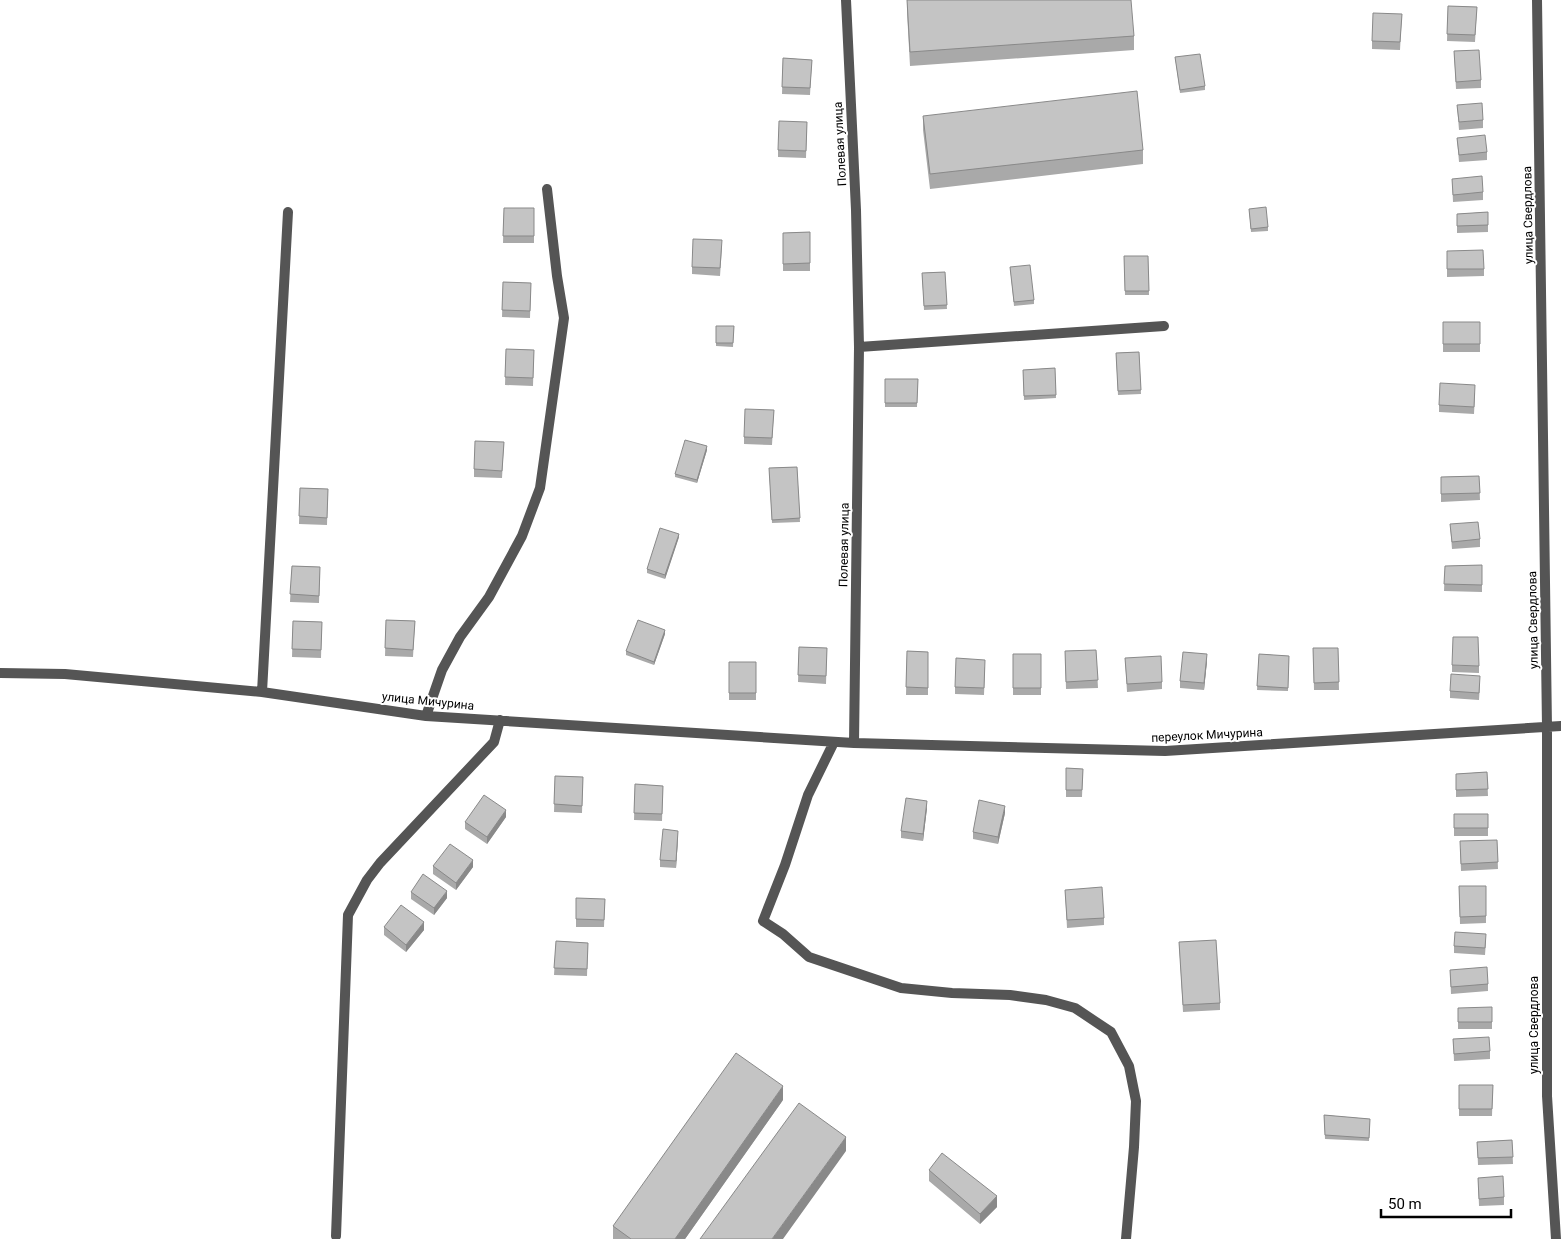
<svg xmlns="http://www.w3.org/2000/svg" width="1561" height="1239" viewBox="0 0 1561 1239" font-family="Roboto,sans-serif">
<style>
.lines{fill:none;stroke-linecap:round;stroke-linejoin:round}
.minor{stroke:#555;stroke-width:10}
.wall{fill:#a9a9a9}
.shaded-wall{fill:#898989}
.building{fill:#c4c4c4;stroke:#898989}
.labels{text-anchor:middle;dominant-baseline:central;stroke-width:4;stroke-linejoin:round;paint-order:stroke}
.street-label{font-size:12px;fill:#000;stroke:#fff}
</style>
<rect width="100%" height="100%" fill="#fff"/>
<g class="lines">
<path class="minor" d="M 846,0 L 856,210 L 859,347 L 854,743
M 1537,0 L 1547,727 L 1547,1096 L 1556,1239
M 859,347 L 1164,326
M 0,673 L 65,674 L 262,692 L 426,716 L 854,743 L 1165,751 L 1561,726
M 262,692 L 288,212
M 426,716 L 442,670 L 460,637 L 489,597 L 522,536 L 540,488 L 564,318 L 557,276 L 547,189
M 834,742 L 808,795 L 785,865 L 763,921 L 783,934 L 809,957 L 901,988 L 952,993 L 1010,995 L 1046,1000 L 1075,1008 L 1111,1032 L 1129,1066 L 1136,1101 L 1134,1147 L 1126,1239
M 336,1236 L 348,915 L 367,880 L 380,863 L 494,742 L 500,720"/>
</g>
<path class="wall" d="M 907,0 L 1134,36 L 1134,50 L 910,66 L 907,12 Z
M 1448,6 L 1477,7 L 1475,42 L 1447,41 Z
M 1402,14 L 1400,50 L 1372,49 L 1372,41 Z
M 1454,51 L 1481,80 L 1481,88 L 1456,89 Z
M 1175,57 L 1205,86 L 1205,90 L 1180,93 Z
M 783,58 L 812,60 L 810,95 L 782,94 Z
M 1457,105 L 1483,120 L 1483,128 L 1459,130 Z
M 923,116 L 1143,150 L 1143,164 L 930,189 L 923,130 Z
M 807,122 L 806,158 L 778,157 L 778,150 Z
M 1457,138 L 1487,152 L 1487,160 L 1459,162 Z
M 1452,179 L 1483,192 L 1483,200 L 1453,202 Z
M 504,208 L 534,208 L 534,243 L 503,243 Z
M 1249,209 L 1268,227 L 1268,231 L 1251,232 Z
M 1488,212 L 1488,232 L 1457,233 L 1457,214 Z
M 810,232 L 810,271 L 783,271 L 783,233 Z
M 722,247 L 720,276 L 692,274 L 692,267 Z
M 1447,251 L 1484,269 L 1484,276 L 1447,277 Z
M 1124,256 L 1148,256 L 1149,295 L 1125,295 Z
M 1010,267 L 1034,300 L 1034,304 L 1014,306 Z
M 945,272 L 947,309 L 924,310 L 922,273 Z
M 503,282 L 531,283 L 530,318 L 502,317 Z
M 1443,322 L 1480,322 L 1480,352 L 1443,352 Z
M 716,326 L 734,326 L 733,347 L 716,346 Z
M 506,349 L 534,350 L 533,386 L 505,385 Z
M 1139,352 L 1141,394 L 1118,395 L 1116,353 Z
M 1055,368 L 1056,398 L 1024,400 L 1023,370 Z
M 885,379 L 918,379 L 917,407 L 885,407 Z
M 1475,393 L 1474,414 L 1439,412 L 1439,405 Z
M 774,410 L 772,445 L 744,444 L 744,437 Z
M 504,442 L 502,478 L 474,477 L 474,469 Z
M 707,450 L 697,483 L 675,477 L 675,474 Z
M 797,467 L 800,522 L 772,523 L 769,468 Z
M 1479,476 L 1480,500 L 1441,502 L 1441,477 Z
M 300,488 L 328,489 L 327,525 L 299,524 Z
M 1450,524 L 1480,539 L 1480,547 L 1452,549 Z
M 679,537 L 665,579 L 647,573 L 647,569 Z
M 1482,565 L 1482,592 L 1444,591 L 1445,566 Z
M 292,566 L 320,567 L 319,603 L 290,602 Z
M 386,620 L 415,621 L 413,657 L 385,656 Z
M 293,621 L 322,622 L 321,658 L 292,657 Z
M 665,634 L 654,665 L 626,655 L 626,651 Z
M 799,647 L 827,648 L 826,684 L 798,682 Z
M 1313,648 L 1338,648 L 1339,690 L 1314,690 Z
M 1096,650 L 1098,688 L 1066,689 L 1065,651 Z
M 907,651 L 928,652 L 928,695 L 906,695 Z
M 1013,654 L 1041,654 L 1041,695 L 1013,695 Z
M 1259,654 L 1289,656 L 1288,691 L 1257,690 Z
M 1125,658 L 1162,682 L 1162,689 L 1127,692 Z
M 1207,661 L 1204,690 L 1180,688 L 1180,681 Z
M 729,662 L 756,662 L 756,700 L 729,700 Z
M 1452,665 L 1479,666 L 1479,673 L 1452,672 Z
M 985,667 L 984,695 L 955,694 L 955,687 Z
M 1480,684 L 1479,700 L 1450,698 L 1450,691 Z
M 1066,768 L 1083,769 L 1082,797 L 1066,797 Z
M 1487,772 L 1488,796 L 1456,797 L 1456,774 Z
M 555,776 L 583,777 L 582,813 L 554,812 Z
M 635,784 L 663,786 L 662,821 L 634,820 Z
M 927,808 L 923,841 L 901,838 L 901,831 Z
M 1005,813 L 998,844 L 973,839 L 973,832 Z
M 1454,814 L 1488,814 L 1488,836 L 1454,836 Z
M 506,817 L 487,844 L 465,829 L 465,822 Z
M 678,838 L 676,868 L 660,867 L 660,860 Z
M 1497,840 L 1498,869 L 1461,871 L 1460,849 Z
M 433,866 L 473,867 L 456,890 L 433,874 Z
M 1459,886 L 1486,916 L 1486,923 L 1460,924 Z
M 1065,890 L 1104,918 L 1104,925 L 1067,928 Z
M 411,892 L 447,898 L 434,915 L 411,899 Z
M 605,899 L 604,927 L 576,927 L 576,919 Z
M 384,927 L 424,930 L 406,952 L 384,935 Z
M 556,941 L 588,943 L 587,976 L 554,975 Z
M 1486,941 L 1485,955 L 1454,953 L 1454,946 Z
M 1179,942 L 1220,1003 L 1220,1010 L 1183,1012 Z
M 1450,970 L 1488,984 L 1488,991 L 1451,994 Z
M 1458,1008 L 1492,1022 L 1492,1029 L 1458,1029 Z
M 1453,1039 L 1490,1051 L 1490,1059 L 1454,1061 Z
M 1459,1085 L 1493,1085 L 1492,1116 L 1459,1116 Z
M 783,1100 L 685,1239 L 613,1239 L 613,1226 Z
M 1324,1115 L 1370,1119 L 1369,1141 L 1325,1139 Z
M 1512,1140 L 1513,1164 L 1478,1165 L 1477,1142 Z
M 929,1170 L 997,1207 L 980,1224 L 929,1181 Z
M 1478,1178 L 1504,1197 L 1504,1205 L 1479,1206 Z"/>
<path class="shaded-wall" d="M 707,446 L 707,450 L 697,483 L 697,480 Z
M 679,534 L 679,537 L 665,579 L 665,575 Z
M 665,630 L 665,634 L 654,665 L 654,662 Z
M 1207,654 L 1207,661 L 1204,690 L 1204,683 Z
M 927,801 L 927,808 L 923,841 L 923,834 Z
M 1005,806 L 1005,813 L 998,844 L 998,837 Z
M 506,810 L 506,817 L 487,844 L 487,837 Z
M 678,831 L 678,838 L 676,868 L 676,861 Z
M 473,860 L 473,867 L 456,890 L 456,883 Z
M 447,891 L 447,898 L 434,915 L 434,908 Z
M 424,922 L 424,930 L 406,952 L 406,945 Z
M 783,1086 L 783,1100 L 685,1239 L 675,1239 Z
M 846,1137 L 846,1151 L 783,1239 L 772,1239 Z
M 997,1196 L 997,1207 L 980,1224 L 980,1214 Z"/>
<path class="building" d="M 907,0 L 1131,0 L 1134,36 L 910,52 Z
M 1448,6 L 1477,7 L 1475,35 L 1447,34 Z
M 1373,13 L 1402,14 L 1400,42 L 1372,41 Z
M 1479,50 L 1481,80 L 1456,82 L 1454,51 Z
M 1200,54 L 1205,86 L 1180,90 L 1175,57 Z
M 783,58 L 812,60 L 810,88 L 782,87 Z
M 1137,91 L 1143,150 L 930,174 L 923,116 Z
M 1482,103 L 1483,120 L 1459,122 L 1457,105 Z
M 779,121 L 807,122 L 806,151 L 778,150 Z
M 1485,135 L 1487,152 L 1459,155 L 1457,138 Z
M 1482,176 L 1483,192 L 1453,195 L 1452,179 Z
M 1266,207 L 1268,227 L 1251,229 L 1249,209 Z
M 504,208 L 534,208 L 534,236 L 503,236 Z
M 1488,212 L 1488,225 L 1457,226 L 1457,214 Z
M 810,232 L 810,263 L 783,264 L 783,233 Z
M 693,239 L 722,240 L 720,268 L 692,267 Z
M 1483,250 L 1484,269 L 1447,269 L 1447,251 Z
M 1124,256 L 1148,256 L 1149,291 L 1125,291 Z
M 1030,265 L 1034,300 L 1014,302 L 1010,267 Z
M 945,272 L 947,305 L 924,306 L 922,273 Z
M 503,282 L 531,283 L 530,311 L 502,310 Z
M 1443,322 L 1480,322 L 1480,344 L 1443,344 Z
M 716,326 L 734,326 L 733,343 L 716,343 Z
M 506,349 L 534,350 L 533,378 L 505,377 Z
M 1139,352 L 1141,390 L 1118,391 L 1116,353 Z
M 1055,368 L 1056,395 L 1024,396 L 1023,370 Z
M 885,379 L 918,379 L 917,403 L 885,403 Z
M 1440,383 L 1475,385 L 1474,407 L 1439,405 Z
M 745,409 L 774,410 L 772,438 L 744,437 Z
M 685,440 L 707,446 L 697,480 L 675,474 Z
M 475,441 L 504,442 L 502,471 L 474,469 Z
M 797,467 L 800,518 L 772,520 L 769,468 Z
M 1479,476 L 1480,493 L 1441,494 L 1441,477 Z
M 300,488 L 328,489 L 327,518 L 299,516 Z
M 1478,522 L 1480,539 L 1452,542 L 1450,524 Z
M 660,528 L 679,534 L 665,575 L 647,569 Z
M 1482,565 L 1482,585 L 1444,584 L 1445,566 Z
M 292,566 L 320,567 L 319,596 L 290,594 Z
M 386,620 L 415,621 L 413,650 L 385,648 Z
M 638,620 L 665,630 L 654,662 L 626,651 Z
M 293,621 L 322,622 L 321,650 L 292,649 Z
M 1453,637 L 1478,637 L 1479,666 L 1452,665 Z
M 799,647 L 827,648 L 826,676 L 798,675 Z
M 1313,648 L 1338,648 L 1339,682 L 1314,683 Z
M 1096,650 L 1098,680 L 1066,682 L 1065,651 Z
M 907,651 L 928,652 L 928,688 L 906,687 Z
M 1183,652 L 1207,654 L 1204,683 L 1180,681 Z
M 1013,654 L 1041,654 L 1041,688 L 1013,688 Z
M 1259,654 L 1289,656 L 1288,688 L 1257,686 Z
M 1161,656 L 1162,682 L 1127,684 L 1125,658 Z
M 956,658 L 985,660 L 984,688 L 955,687 Z
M 729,662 L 756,662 L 756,693 L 729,693 Z
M 1451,674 L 1480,676 L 1479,693 L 1450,691 Z
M 1066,768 L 1083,769 L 1082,790 L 1066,790 Z
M 1487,772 L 1488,789 L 1456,790 L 1456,774 Z
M 555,776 L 583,777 L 582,806 L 554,804 Z
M 635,784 L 663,786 L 662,814 L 634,813 Z
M 484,795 L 506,810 L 487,837 L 465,822 Z
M 906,798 L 927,801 L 923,834 L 901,831 Z
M 979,800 L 1005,806 L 998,837 L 973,832 Z
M 1454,814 L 1488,814 L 1488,828 L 1454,828 Z
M 663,829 L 678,831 L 676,861 L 660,860 Z
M 1497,840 L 1498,862 L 1461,864 L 1460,841 Z
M 450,844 L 473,860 L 456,883 L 433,866 Z
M 423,874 L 447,891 L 434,908 L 411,892 Z
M 1459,886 L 1486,886 L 1486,916 L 1460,917 Z
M 1102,887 L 1104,918 L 1067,920 L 1065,890 Z
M 576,898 L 605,899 L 604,920 L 576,919 Z
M 401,905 L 424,922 L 406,945 L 384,927 Z
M 1455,932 L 1486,934 L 1485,948 L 1454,946 Z
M 1216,940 L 1220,1003 L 1183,1005 L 1179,942 Z
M 556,941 L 588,943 L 587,969 L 554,968 Z
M 1487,967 L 1488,984 L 1451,987 L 1450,970 Z
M 1492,1007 L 1492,1022 L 1458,1022 L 1458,1008 Z
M 1489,1037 L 1490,1051 L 1454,1054 L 1453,1039 Z
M 736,1053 L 783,1086 L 675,1239 L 631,1239 L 613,1226 Z
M 1459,1085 L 1493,1085 L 1492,1109 L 1459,1109 Z
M 799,1103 L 846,1137 L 772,1239 L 700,1239 Z
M 1324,1115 L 1370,1119 L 1369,1138 L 1325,1135 Z
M 1512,1140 L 1513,1157 L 1478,1158 L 1477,1142 Z
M 942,1153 L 997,1196 L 980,1214 L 929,1170 Z
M 1503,1176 L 1504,1197 L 1479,1199 L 1478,1178 Z"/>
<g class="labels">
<g class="street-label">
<text transform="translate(840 144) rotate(-93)">Полевая улица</text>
<text transform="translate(1528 215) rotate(-91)">улица Свердлова</text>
<text transform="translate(844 545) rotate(-89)">Полевая улица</text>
<text transform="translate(1533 620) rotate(-91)">улица Свердлова</text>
<text transform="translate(428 701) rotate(6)">улица Мичурина</text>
<text transform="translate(1207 735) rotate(-3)">переулок Мичурина</text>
<text transform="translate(1534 1025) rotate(-90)">улица Свердлова</text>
</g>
</g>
<path d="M1381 1209v8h130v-8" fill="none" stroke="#000000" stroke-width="2.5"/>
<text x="1388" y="1209" font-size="15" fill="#000000" stroke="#ffffff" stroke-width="4" paint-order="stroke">50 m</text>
</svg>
